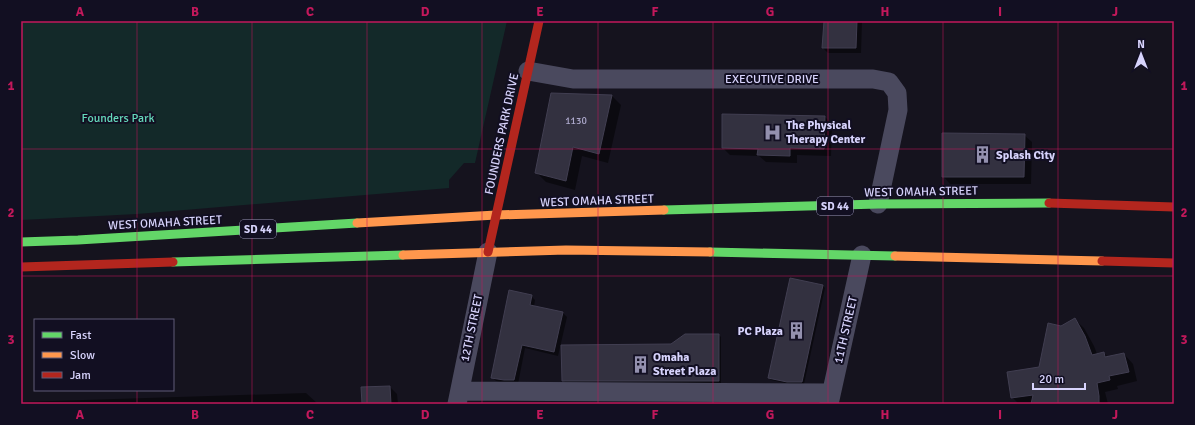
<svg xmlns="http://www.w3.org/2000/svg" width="1195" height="425" viewBox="0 0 1195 425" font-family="Signika,sans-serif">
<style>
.green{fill:#132929}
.shadow{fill:#0007}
.building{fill:#333140;stroke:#413e51}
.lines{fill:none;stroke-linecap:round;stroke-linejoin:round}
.street{stroke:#4a495e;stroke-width:19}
.fast{stroke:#63d668;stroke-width:9}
.slow{stroke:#ff974d;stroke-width:9}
.jam{stroke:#b3261e;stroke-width:9}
.grid{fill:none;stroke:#c2185b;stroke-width:1;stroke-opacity:0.55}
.labels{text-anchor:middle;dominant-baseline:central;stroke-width:4;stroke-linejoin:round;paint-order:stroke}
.number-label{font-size:10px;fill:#aeaacd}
.shield{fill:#120f22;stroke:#9c98bb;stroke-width:1}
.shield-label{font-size:11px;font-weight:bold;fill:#d7d3fc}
.street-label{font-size:12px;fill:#d7d3fc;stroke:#120f22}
.park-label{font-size:12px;fill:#64d8ba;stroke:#120f22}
.poi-label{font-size:12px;font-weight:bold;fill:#d7d3fc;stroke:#120f22;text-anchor:start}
.neatline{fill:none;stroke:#c2185b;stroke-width:1.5}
.grid-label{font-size:13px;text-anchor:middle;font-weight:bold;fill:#c2185b}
</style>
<rect width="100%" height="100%" fill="#15131e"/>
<path class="green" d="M 21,21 L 507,21 L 475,163 L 464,163 L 449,180 L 449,188 L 137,214 L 21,220 Z"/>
<path class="shadow" d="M 825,21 L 862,21 L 861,53 L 828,53 L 823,48 Z
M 612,96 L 621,105 L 608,163 L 582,156 L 575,190 L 546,182 L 536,172 Z
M 825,117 L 832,124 L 831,156 L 797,155 L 797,163 L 766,162 L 759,156 L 730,155 L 723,148 Z
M 1024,135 L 1032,142 L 1031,184 L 950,184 L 943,176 Z
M 791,279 L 823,286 L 825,288 L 804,384 L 790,384 L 771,380 L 769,377 Z
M 531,296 L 535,300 L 534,307 L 563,313 L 567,317 L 558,356 L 525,348 L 518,384 L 508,384 L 496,381 L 492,377 Z
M 1074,319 L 1084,328 L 1094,346 L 1097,354 L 1104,353 L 1109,358 L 1124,354 L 1133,364 L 1137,381 L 1117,386 L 1118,389 L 1105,392 L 1108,404 L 1019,404 L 1012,397 L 1039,368 L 1061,327 Z
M 719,335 L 721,337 L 721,383 L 565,382 L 563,380 L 671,345 Z
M 390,387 L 397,394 L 398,404 L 363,404 Z
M 306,393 L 318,404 L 21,404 L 21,402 Z"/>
<path class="building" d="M 824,21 L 857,21 L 856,48 L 822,48 Z
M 551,93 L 612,95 L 599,154 L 573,147 L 566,181 L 535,173 Z
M 722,114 L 825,116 L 824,149 L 790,148 L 790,156 L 757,155 L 758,149 L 722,148 Z
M 942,133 L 1025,134 L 1024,177 L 942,177 Z
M 790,278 L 823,285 L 802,382 L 787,382 L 768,378 Z
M 509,290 L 532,295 L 530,305 L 563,312 L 554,352 L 522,345 L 514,380 L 504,380 L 491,378 Z
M 1075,318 L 1085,336 L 1092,355 L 1104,352 L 1105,357 L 1124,353 L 1129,372 L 1109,376 L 1110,380 L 1097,383 L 1099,396 L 1099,404 L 1031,404 L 1033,395 L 1011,398 L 1007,372 L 1039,367 L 1048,323 L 1061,326 Z
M 685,334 L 719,334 L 719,381 L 562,381 L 561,345 L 671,344 Z
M 390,386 L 391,404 L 362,404 L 361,387 Z"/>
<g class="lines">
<path class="street" d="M 528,71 L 573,79 L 873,79 L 889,82 L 897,93 L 898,110 L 878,204
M 460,391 L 831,393
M 457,404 L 488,252
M 829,404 L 862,255"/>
<path class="fast" d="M 664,210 L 878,204 L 1049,203
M 21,242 L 78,240 L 357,223
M 710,252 L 895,256
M 173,262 L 403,255"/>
<path class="slow" d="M 357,223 L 496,215 L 664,210
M 403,255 L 566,250 L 710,252
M 895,256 L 1102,261"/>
<path class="jam" d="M 1049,203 L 1174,207
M 488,252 L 539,21
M 1102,261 L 1174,263
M 21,267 L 173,262"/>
</g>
<path class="grid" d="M 137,21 L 137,320M 252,21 L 252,404M 367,21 L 367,404M 482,21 L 482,404M 598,21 L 598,404M 713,21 L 713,404M 828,21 L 828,404M 943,21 L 943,404M 1058,21 L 1058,404M 21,149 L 1174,149M 21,276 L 1174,276M 137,390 L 137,404"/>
<defs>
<symbol id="hospital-bare" viewBox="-9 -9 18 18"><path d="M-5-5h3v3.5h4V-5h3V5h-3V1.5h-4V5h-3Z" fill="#9390ae" stroke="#120f22" stroke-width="2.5" paint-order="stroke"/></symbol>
<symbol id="building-bare" viewBox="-9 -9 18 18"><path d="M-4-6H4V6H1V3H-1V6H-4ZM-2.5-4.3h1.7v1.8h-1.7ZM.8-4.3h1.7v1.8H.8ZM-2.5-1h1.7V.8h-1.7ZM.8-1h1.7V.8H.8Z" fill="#9390ae" stroke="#120f22" stroke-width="2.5" paint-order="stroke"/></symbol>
</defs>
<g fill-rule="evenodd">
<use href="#hospital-bare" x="760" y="120" width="25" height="25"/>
<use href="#building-bare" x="970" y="142" width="25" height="25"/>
<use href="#building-bare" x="784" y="318" width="25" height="25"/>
<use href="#building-bare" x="628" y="352" width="25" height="25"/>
</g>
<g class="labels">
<g class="number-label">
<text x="576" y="121">1130</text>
</g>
<g class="shield">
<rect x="817" y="197" width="36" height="18" rx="3"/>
<rect x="240" y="220" width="36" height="18" rx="3"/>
</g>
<g class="shield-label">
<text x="835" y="206">SD 44</text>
<text x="258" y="229">SD 44</text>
</g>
<g class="street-label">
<text x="772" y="79">EXECUTIVE DRIVE</text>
<text transform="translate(502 134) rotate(-78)">FOUNDERS PARK DRIVE</text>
<text transform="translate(921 192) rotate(-1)">WEST OMAHA STREET</text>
<text transform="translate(597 201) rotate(-2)">WEST OMAHA STREET</text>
<text transform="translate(165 223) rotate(-3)">WEST OMAHA STREET</text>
<text transform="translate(472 328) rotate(-78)">12TH STREET</text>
<text transform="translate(846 330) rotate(-77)">11TH STREET</text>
</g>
<g class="park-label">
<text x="118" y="118">Founders Park</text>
</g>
<g class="poi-label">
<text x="786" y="125">The Physical<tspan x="786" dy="14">Therapy Center</tspan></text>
<text x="996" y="155">Splash City</text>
<text x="783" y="331" text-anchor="end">PC Plaza</text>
<text x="653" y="357">Omaha<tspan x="653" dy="14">Street Plaza</tspan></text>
</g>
</g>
<rect width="1195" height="425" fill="none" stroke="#120f22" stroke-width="44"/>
<rect x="34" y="319" width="140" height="72" fill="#120f22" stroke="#615d79"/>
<rect x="42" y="332" width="20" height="6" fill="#63d668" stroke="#615d79"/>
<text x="70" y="339" font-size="12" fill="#d7d3fc">Fast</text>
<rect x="42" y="352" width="20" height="6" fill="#ff974d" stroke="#615d79"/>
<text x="70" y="359" font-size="12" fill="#d7d3fc">Slow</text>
<rect x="42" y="372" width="20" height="6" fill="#b3261e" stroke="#615d79"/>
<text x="70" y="379" font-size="12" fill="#d7d3fc">Jam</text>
<g transform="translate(1141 54)" stroke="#120f22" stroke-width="3" paint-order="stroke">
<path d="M0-3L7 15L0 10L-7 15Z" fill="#d7d3fc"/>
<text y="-6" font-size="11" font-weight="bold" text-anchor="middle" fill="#d7d3fc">N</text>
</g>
<path d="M1033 383v6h52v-6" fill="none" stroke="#d7d3fc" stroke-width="2"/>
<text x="1039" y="383" font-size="12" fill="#d7d3fc" stroke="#120f22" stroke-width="3" paint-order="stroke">20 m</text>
<rect x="22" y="22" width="1151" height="381" class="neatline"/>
<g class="grid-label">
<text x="80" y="16">A</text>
<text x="195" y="16">B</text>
<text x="310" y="16">C</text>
<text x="425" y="16">D</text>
<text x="540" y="16">E</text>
<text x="655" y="16">F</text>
<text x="770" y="16">G</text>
<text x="885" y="16">H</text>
<text x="1000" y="16">I</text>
<text x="1115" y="16">J</text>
<text x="11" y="90">1</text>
<text x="1184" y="90">1</text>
<text x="11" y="217">2</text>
<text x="1184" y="217">2</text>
<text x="11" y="344">3</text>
<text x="1184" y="344">3</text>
<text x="80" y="419">A</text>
<text x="195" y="419">B</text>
<text x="310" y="419">C</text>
<text x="425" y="419">D</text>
<text x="540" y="419">E</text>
<text x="655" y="419">F</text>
<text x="770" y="419">G</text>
<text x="885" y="419">H</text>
<text x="1000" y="419">I</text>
<text x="1115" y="419">J</text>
</g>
</svg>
